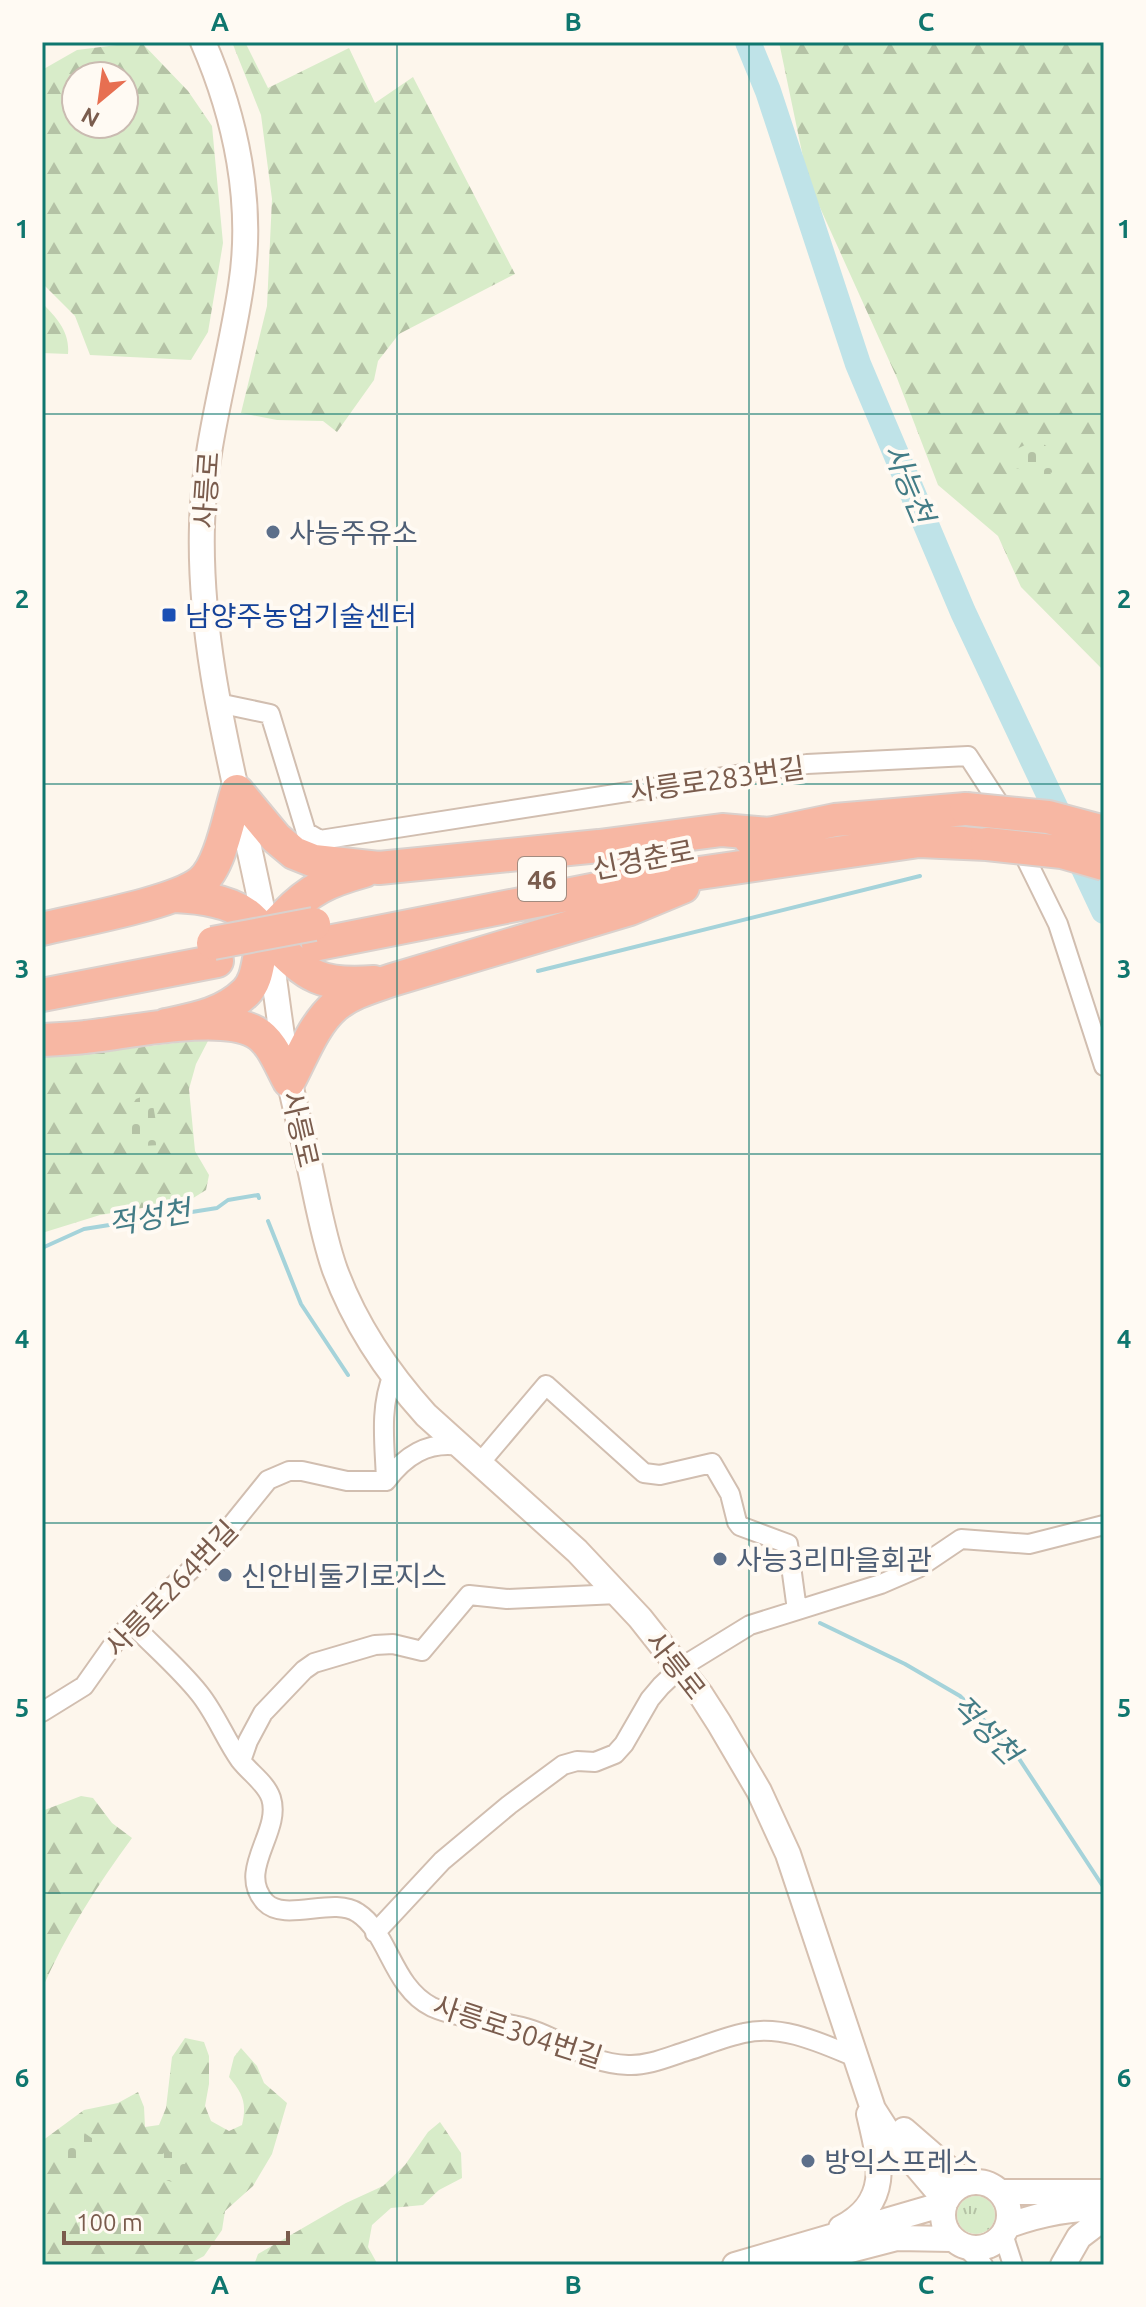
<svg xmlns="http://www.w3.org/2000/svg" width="1146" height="2307" viewBox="0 0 1146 2307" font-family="Ubuntu,'Noto Sans KR',sans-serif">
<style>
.grass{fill:url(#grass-tufts)}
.forest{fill:url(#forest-firs);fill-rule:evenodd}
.cemetery{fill:url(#cemetery-stones)}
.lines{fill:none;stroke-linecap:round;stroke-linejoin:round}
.stream{stroke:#a5d3da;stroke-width:4}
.river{stroke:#bfe3e8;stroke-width:26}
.street-casing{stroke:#d1beb0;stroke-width:22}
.secondary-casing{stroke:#d6c0b0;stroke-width:28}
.highway-casing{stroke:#dad1cd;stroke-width:36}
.street{stroke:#fff;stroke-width:18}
.secondary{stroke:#fff;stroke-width:24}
.highway{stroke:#f7b7a3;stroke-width:32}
.highway-bridge-casing{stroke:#dad1cd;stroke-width:36;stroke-linecap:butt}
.highway-bridge{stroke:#f7b7a3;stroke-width:32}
.grid{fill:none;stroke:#0f766e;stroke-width:2;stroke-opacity:0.55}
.service-dot{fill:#5c6f8a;stroke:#fffaf3;stroke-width:3}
.transit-dot{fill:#1a4fb4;stroke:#fffaf3;stroke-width:3}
.labels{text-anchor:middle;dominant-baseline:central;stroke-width:8;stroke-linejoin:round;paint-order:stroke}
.shield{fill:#fffaf3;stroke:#a28b7f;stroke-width:2}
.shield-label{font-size:26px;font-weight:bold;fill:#7a5c4d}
.street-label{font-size:28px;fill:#7a5c4d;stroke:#fffaf3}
.service-label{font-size:28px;fill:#4e5e75;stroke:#fffaf3;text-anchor:start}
.transit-label{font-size:28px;fill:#164399;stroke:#fffaf3;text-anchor:start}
.water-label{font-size:30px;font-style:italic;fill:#437c86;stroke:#fffaf3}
.neatline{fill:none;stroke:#0f766e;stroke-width:3}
.grid-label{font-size:26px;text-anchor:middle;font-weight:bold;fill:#0f766e}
</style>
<defs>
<pattern id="grass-tufts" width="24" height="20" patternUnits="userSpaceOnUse" patternTransform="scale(2)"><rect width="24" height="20" fill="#d8ecc9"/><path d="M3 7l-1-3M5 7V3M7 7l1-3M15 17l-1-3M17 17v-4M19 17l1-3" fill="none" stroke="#b4c2a5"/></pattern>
<pattern id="forest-firs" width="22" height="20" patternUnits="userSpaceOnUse" patternTransform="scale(2)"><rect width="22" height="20" fill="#d8ecc9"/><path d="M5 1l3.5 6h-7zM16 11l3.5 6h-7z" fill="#b4c2a5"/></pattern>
<pattern id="cemetery-stones" width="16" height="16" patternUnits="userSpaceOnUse" patternTransform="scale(2)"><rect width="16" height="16" fill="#d8ecc9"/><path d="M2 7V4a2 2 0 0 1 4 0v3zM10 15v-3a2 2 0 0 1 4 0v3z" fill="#b4c2a5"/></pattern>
</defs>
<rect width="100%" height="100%" fill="#fdf6ec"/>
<path class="grass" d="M957 2215a19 19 0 1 1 38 0a19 19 0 1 1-38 0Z"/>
<path class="forest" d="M 141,42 L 188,91 L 212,126 L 223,243 L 208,332 L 191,360 L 90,355 L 75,316 L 42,283 L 42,70 L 77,50 ZM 124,76 L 124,124 L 76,124 L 76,76 Z
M 232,42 L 245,42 L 268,88 L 349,48 L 375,103 L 413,77 L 515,274 L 399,334 L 378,361 L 374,380 L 337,432 L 323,421 L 277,420 L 241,413 L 267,306 L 272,199 L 261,115 Z
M 779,42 L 1104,42 L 1104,671 L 1021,587 L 998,536 L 938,485 L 897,378 L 808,181 Z
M 42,303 C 57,318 70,332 68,354 L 42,353 Z
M 209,1039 L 196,1064 L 189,1089 L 195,1151 L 209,1175 L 206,1190 L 190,1200 L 100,1215 L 42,1233 L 42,1055 L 108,1051 Z
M 81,1796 L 93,1798 L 112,1823 L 132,1838 C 96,1887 66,1934 42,1989 L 42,1811 Z
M 185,2038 L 204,2042 L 209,2056 L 209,2084 L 205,2106 L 211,2121 L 229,2131 L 242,2125 C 247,2103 243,2094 229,2077 L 234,2057 L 241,2048 L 257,2066 L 264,2083 L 287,2103 L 272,2154 L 253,2186 L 225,2211 L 222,2230 L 204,2256 L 187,2265 L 42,2265 L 42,2141 L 84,2110 L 118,2103 L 138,2092 L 144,2107 L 145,2127 L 159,2125 L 166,2108 L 172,2057 Z
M 440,2122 L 461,2153 L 462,2178 L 439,2190 L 423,2205 L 391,2208 L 372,2225 L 368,2247 L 378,2265 L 254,2265 L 258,2254 L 346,2203 L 383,2186 L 405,2165 L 428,2132 Z"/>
<path class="cemetery" d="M 1043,444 L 1060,454 L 1055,472 L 1037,475 L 1016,468 L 1008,453 L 1025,445 Z
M 151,1093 L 160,1145 L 143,1146 L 129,1135 L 126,1115 L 136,1099 Z
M 83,2132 L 96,2141 L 94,2154 L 82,2167 L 71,2163 L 62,2154 L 65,2141 Z
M 167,2151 L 180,2154 L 185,2162 L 185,2173 L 175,2183 L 163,2179 L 156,2172 L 157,2158 Z"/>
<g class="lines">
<path class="stream" d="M 538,971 L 920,876
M 268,1221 L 301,1304 L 348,1375
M 42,1248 L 84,1229 L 217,1208 L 228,1200 L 258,1195 L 259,1198
M 820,1623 L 905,1664 L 960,1696 L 1014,1751 L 1104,1888"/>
<path class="river" d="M 748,42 L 768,91 L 858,364 L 963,612 L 1104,911"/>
<defs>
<path id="street" d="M 218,703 L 270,714 L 306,832 L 320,840 L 807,764 L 968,756 L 998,802 L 1058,924 L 1104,1066
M 480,1463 L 546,1385 L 644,1473 L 660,1475 L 712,1463 L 730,1494 L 737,1522 L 740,1526 L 788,1544 L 797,1610
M 386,1481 C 405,1456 427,1441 460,1446
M 132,1624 C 154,1647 179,1668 199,1693 C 216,1714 225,1739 240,1760 C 250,1773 266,1783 271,1798 C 282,1832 236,1870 265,1902 C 285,1923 333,1896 358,1913 C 389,1933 392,1987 432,2007 C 464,2021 500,2019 532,2030 C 568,2042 585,2063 628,2065 C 648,2066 668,2057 687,2051 C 706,2045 725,2037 744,2033 C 782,2024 821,2043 855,2057
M 42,1712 L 84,1686 L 120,1635 L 209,1553 L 268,1480 L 289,1471 L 302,1471 L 347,1481 L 386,1481 C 385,1446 379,1408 393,1375
M 241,1761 L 248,1741 L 263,1713 L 304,1670 L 314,1663 L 375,1645 L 393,1644 L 422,1651 L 469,1595 L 507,1599 L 618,1594
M 375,1933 L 442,1861 L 509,1805 L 563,1765 L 577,1761 L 595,1762 L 615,1754 L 624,1744 L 650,1699 L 661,1686 L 680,1668 L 750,1625 L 881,1584 L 918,1568 L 961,1539 L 1029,1544 L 1104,1525
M 1003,2234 L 1013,2265
M 967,2248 L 983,2265"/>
<path id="secondary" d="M 203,42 C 236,118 254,203 241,286 C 229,367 204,443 202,525 C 198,665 242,799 267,934 C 276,983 280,1034 290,1083 C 296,1113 305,1143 311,1173 C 318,1205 324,1239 335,1270 C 355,1324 388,1373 426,1415 L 577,1551 L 640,1618 L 701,1695 L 719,1723 L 759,1791 L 788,1854 L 873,2109 L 889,2134 L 946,2201
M 904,2130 L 965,2183
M943 2215a33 33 0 1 1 66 0a33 33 0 1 1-66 0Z
M 1000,2192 L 1104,2192
M 1007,2226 C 1039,2214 1070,2208 1104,2208
M 841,2228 C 892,2202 880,2160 869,2114
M 735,2265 L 944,2204
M 793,2265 L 897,2238 L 952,2239
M 1063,2265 L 1079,2237 L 1104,2218"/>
<path id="highway" d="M 749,838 L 835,820 L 966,809
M 175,896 C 198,897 226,900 246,914 C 255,921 264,932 272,940 C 308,978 321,986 374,982
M 42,929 C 79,920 175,903 201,882 C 221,866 229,815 237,791 L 276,838 L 294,853 L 314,861 L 379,868 L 599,846 L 722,830 L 769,834
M 318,944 L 617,885 L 919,841 L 987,844
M 42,995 L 217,961
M 166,1025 C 195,1019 224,1014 246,992 C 261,977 256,953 267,934 C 271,928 279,922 284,916 C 310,889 328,881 364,871
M 42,1040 C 56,1039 71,1039 85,1037 C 126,1033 219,1012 255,1032 C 272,1041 280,1065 289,1081
M 289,1081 C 302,1057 313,1025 335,1006 C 350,993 372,987 392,980 L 630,909 L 683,887"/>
</defs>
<use href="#street" class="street-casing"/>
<use href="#secondary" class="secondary-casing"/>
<use href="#highway" class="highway-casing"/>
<use href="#street" class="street"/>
<use href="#secondary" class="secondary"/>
<use href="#highway" class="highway"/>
<defs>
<path id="highway-bridge" d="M 966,809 L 1048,817 L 1104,832
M 987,844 L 1062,852 L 1104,864
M 213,943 L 314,924"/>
</defs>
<use href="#highway-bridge" class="highway-bridge-casing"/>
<use href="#highway-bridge" class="highway-bridge"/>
</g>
<path class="grid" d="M 397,42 L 397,2265M 749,42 L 749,2265M 42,414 L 1104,414M 42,784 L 1104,784M 42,1154 L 1104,1154M 42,1523 L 1104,1523M 42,1893 L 1104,1893"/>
<g class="service-dot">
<circle cx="273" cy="532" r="8"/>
<circle cx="720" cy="1559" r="8"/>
<circle cx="225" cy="1575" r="8"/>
<circle cx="808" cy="2161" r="8"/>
</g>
<rect class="transit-dot" x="161" y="607" width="16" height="16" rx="4"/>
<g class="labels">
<rect class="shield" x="518" y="857" width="48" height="44" rx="6"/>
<g class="shield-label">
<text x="542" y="879">46</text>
</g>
<g class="street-label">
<text transform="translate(206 490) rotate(-86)">사릉로</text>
<text transform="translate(717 779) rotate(-8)">사릉로283번길</text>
<text transform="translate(643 859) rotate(-11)">신경춘로</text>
<text transform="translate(301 1129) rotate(77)">사릉로</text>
<text transform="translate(171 1588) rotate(-46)">사릉로264번길</text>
<text transform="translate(676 1665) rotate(52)">사릉로</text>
<text transform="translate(518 2031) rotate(18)">사릉로304번길</text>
</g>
<g class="service-label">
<text x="289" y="532">사능주유소</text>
<text x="736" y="1559">사능3리마을회관</text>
<text x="241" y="1575">신안비둘기로지스</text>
<text x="824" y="2161">방익스프레스</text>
</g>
<g class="transit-label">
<text x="185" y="615">남양주농업기술센터</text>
</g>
<g class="water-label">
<text transform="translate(909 483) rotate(67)">사능천</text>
<text transform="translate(149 1217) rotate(-10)">적성천</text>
<text transform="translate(986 1729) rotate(45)">적성천</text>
</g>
</g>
<rect width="1146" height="2307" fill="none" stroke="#fffaf3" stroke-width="88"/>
<g transform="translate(100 100) rotate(209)"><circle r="38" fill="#fffaf3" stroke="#cabbb1" stroke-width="2"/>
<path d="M0-6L14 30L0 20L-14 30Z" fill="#e76f51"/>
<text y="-12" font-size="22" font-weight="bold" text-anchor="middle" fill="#7a5c4d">N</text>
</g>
<path d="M64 2231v12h224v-12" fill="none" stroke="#7a5c4d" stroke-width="4"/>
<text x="76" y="2231" font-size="24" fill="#7a5c4d" stroke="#fffaf3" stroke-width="6" paint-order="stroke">100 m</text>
<rect x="44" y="44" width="1058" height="2219" class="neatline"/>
<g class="grid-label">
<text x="220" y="31">A</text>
<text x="573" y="31">B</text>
<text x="926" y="31">C</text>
<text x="22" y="238">1</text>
<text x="1124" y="238">1</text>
<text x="22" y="608">2</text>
<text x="1124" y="608">2</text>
<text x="22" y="978">3</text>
<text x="1124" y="978">3</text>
<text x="22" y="1348">4</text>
<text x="1124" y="1348">4</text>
<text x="22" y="1717">5</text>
<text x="1124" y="1717">5</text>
<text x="22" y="2087">6</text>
<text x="1124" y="2087">6</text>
<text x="220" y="2294">A</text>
<text x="573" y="2294">B</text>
<text x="926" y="2294">C</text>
</g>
</svg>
